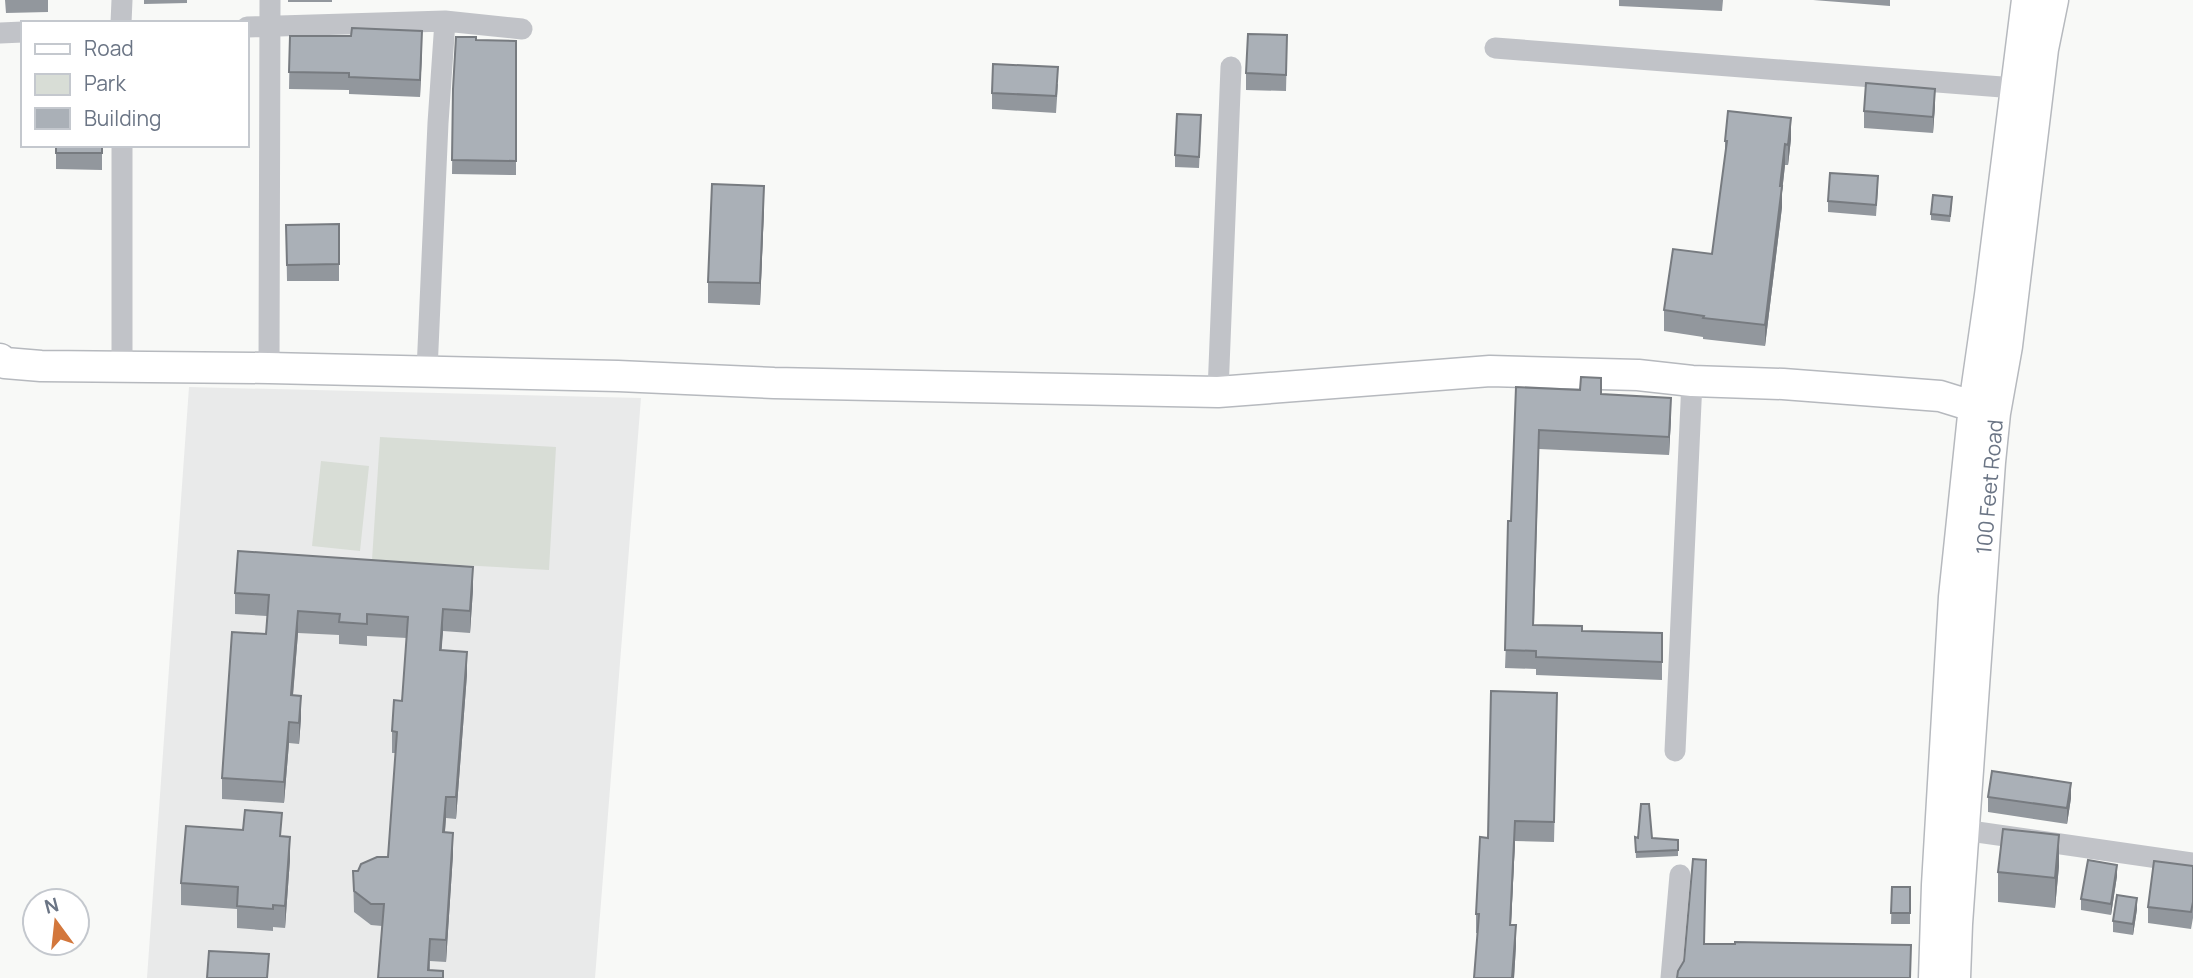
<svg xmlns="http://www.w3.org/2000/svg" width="2193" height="978" viewBox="0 0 2193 978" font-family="Manrope,sans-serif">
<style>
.built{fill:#e9eaea}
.green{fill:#d8ddd6}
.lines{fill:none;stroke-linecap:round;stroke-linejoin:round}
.secondary-casing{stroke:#b6b9be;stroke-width:33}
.street{stroke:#c1c3c8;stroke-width:21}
.secondary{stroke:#fff;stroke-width:30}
.wall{fill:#92979d}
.shaded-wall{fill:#777b80}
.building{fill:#aab0b7;stroke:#777b80;stroke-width:2}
.labels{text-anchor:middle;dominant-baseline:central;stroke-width:7;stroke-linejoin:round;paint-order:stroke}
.street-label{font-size:21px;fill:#6b7585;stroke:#fff}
</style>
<rect width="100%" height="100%" fill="#f8f9f7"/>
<path class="built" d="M 189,387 L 641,398 L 595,978 L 147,978 Z"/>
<path class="green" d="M 380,437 L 556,447 L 549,570 L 372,560 Z
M 321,461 L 369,466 L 360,551 L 312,546 Z"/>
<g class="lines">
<defs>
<path id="secondary" d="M 0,359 L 5,363 L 41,366 L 269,368 L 618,376 L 774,383 L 1218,392 L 1490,371 L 1638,375 L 1692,381 L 1783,384 L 1940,396 L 1995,413
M 1934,978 L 1937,885 L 1954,597 L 1974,406 L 1990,295 L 2027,0
M 1955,978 L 1957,924 L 1990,462 L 1995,413 L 2007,346 L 2043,49 L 2053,0"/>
</defs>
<use href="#secondary" class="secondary-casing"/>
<path class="street" d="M 121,23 L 122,0
M 247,27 L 445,21 L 522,29
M 0,33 L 23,32
M 1495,48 L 2015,88
M 122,145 L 122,367
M 269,368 L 270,0
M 427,371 L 438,123 L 445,21
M 1218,392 L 1231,67
M 1675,751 L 1692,381
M 1963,830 L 2193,863
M 1671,978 L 1680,875"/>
<use href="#secondary" class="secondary"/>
</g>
<path class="wall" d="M 5,0 L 48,0 L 48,12 L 6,13 Z
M 144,0 L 187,0 L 187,3 L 144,4 Z
M 288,0 L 332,0 L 332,2 L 288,2 Z
M 1619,0 L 1723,0 L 1722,11 L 1619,6 Z
M 1813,0 L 1890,0 L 1890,6 Z
M 290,36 L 422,48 L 420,97 L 349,94 L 349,90 L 289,89 Z
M 476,40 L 516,41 L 516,175 L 452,174 L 453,89 Z
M 1287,51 L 1286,91 L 1246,90 L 1246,73 Z
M 1058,84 L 1056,113 L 992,109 L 992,93 Z
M 1935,105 L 1933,133 L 1864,128 L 1864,111 Z
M 1201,127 L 1199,168 L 1175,167 L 1175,155 Z
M 1791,139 L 1788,165 L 1785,165 L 1782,192 L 1782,207 L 1765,346 L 1703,339 L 1703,337 L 1664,331 L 1664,310 L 1712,254 L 1725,158 L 1725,141 Z
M 56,145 L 102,145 L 102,170 L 56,169 Z
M 1878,188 L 1876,216 L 1828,212 L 1828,201 Z
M 1952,203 L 1950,222 L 1931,220 L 1931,214 Z
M 764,208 L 760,305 L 708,303 L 708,282 Z
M 339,224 L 339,281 L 287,281 L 286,225 Z
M 1516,387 L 1601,394 L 1671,416 L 1669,455 L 1539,449 L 1534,625 L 1582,631 L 1662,633 L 1662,680 L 1536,675 L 1536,669 L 1505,668 Z
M 473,589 L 470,633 L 443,631 L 441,651 L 467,674 L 456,819 L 446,818 L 445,832 L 453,854 L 446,962 L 430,961 L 430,970 L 378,978 L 382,926 L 371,925 L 354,912 L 353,871 L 358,871 L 388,857 L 396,753 L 392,753 L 392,731 L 402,701 L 407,638 L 367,636 L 367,646 L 339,644 L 339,635 L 298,633 L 293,696 L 301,718 L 299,744 L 289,743 L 284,803 L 222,799 L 222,778 L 266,634 L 267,616 L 235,614 L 235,593 Z
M 1557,713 L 1554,842 L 1515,841 L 1511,925 L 1516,945 L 1514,978 L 1474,978 L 1478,933 L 1476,933 L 1476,914 L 1488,838 Z
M 1988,797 L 2071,798 L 2067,824 L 1988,812 Z
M 282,837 L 290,859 L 285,928 L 273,927 L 273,931 L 237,928 L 237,909 L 181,905 L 181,883 Z
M 1635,837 L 1678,840 L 1678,856 L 1636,858 Z
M 2059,866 L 2055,908 L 1998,902 L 1998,872 Z
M 2193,866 L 2193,918 L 2191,929 L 2148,923 L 2148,907 Z
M 2117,876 L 2111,915 L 2081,910 L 2081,899 Z
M 1892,887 L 1910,887 L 1910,924 L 1891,924 Z
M 2137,909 L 2133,935 L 2113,932 L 2113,921 Z"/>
<path class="shaded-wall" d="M 422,31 L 422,48 L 420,97 L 420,80 Z
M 1935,89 L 1935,105 L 1933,133 L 1933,117 Z
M 1791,118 L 1791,139 L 1788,165 L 1788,145 Z
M 1785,144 L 1785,165 L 1782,192 L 1782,207 L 1765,346 L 1765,325 Z
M 764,186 L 764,208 L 760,305 L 760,283 Z
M 1671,398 L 1671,416 L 1669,455 L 1669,437 Z
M 473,567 L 473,589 L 470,633 L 470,611 Z
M 443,609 L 443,631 L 440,672 L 440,650 Z
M 298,611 L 298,633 L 291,717 L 291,695 Z
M 467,652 L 467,674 L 456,819 L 456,797 Z
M 301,696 L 301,718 L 299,744 L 299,723 Z
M 289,722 L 289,743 L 284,803 L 284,782 Z
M 2071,783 L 2071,798 L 2067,824 L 2067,808 Z
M 446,797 L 446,818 L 443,853 L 443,832 Z
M 1515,821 L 1515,841 L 1510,944 L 1510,925 Z
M 453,833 L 453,854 L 446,962 L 446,940 Z
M 2059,835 L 2059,866 L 2055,908 L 2055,878 Z
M 290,837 L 290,859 L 285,928 L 285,906 Z
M 2117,865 L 2117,876 L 2111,915 L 2111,904 Z
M 2137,898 L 2137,909 L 2133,935 L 2133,924 Z
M 1516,925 L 1516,945 L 1514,978 L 1512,978 Z"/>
<path class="building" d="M 352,28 L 422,31 L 420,80 L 349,77 L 349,73 L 289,72 L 290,36 L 351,36 Z
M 1248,34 L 1287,35 L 1286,75 L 1246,73 Z
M 456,37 L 476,37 L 476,40 L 516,41 L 516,161 L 452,160 L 453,89 Z
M 993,64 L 1058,67 L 1056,96 L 992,93 Z
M 1866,83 L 1935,89 L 1933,117 L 1864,111 Z
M 1728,111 L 1791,118 L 1788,145 L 1785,144 L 1780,186 L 1782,186 L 1765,325 L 1703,318 L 1704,316 L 1664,310 L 1673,249 L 1712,254 L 1727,141 L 1725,141 Z
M 1177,114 L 1201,115 L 1199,157 L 1175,155 Z
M 56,145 L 102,145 L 102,153 L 56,153 Z
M 1830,173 L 1878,176 L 1876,205 L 1828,201 Z
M 712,184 L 764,186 L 760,283 L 708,282 Z
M 1933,195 L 1952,197 L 1950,216 L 1931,214 Z
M 339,224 L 339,264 L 287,265 L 286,225 Z
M 1581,377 L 1601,378 L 1601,394 L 1671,398 L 1669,437 L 1539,430 L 1533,625 L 1582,626 L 1582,631 L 1662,633 L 1662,662 L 1536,657 L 1536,651 L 1505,650 L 1508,521 L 1511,521 L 1516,387 L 1580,390 Z
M 238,551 L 473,567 L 470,611 L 443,609 L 440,650 L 467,652 L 456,797 L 446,797 L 443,832 L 453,833 L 446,940 L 430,939 L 428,970 L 443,971 L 443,978 L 378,978 L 384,904 L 371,904 L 354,891 L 353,871 L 358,871 L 361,864 L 377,857 L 388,857 L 397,732 L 392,731 L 394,700 L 402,701 L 408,617 L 367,614 L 367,624 L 339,622 L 340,614 L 298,611 L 291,695 L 301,696 L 299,723 L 289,722 L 284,782 L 222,778 L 232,632 L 266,634 L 269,595 L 235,593 Z
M 1491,691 L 1557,693 L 1554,822 L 1515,821 L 1510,925 L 1516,925 L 1512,978 L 1474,978 L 1479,914 L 1476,914 L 1480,837 L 1488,838 Z
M 1992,771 L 2071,783 L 2067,808 L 1988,797 Z
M 1641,804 L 1649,804 L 1652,838 L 1678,840 L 1678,850 L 1636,852 L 1635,837 L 1638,838 Z
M 245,810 L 282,813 L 280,836 L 290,837 L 285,906 L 273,905 L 273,909 L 237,906 L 238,887 L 181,883 L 186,826 L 243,830 Z
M 2003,829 L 2059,835 L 2055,878 L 1998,872 Z
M 1693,859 L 1706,860 L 1704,944 L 1735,944 L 1735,942 L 1911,945 L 1910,978 L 1677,978 L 1678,971 L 1684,961 Z
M 2088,860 L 2117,865 L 2111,904 L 2081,899 Z
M 2154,861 L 2193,866 L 2193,902 L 2191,912 L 2148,907 Z
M 1892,887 L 1910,887 L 1910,913 L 1891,913 Z
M 2117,895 L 2137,898 L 2133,924 L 2113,921 Z
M 209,951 L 269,954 L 267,978 L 207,978 Z"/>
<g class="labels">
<g class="street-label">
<text transform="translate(1989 487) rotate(-85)">100 Feet Road</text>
</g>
</g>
<rect x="21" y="21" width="228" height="126" fill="#ffffff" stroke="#c4c8ce" stroke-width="2"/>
<rect x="35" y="44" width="35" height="10" fill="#ffffff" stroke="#c4c8ce" stroke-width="2"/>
<text x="84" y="56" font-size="21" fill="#6b7585">Road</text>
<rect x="35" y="74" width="35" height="21" fill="#d8ddd6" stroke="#c4c8ce" stroke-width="2"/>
<text x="84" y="91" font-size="21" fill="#6b7585">Park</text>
<rect x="35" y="108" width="35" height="21" fill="#aab0b7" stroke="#c4c8ce" stroke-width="2"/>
<text x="84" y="126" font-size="21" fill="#6b7585">Building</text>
<g transform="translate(56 922) rotate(345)"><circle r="33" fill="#ffffff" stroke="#c4c8ce" stroke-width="2"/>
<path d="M0-5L12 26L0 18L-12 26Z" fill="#d3773c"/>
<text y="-10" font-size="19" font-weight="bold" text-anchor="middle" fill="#6b7585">N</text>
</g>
</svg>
